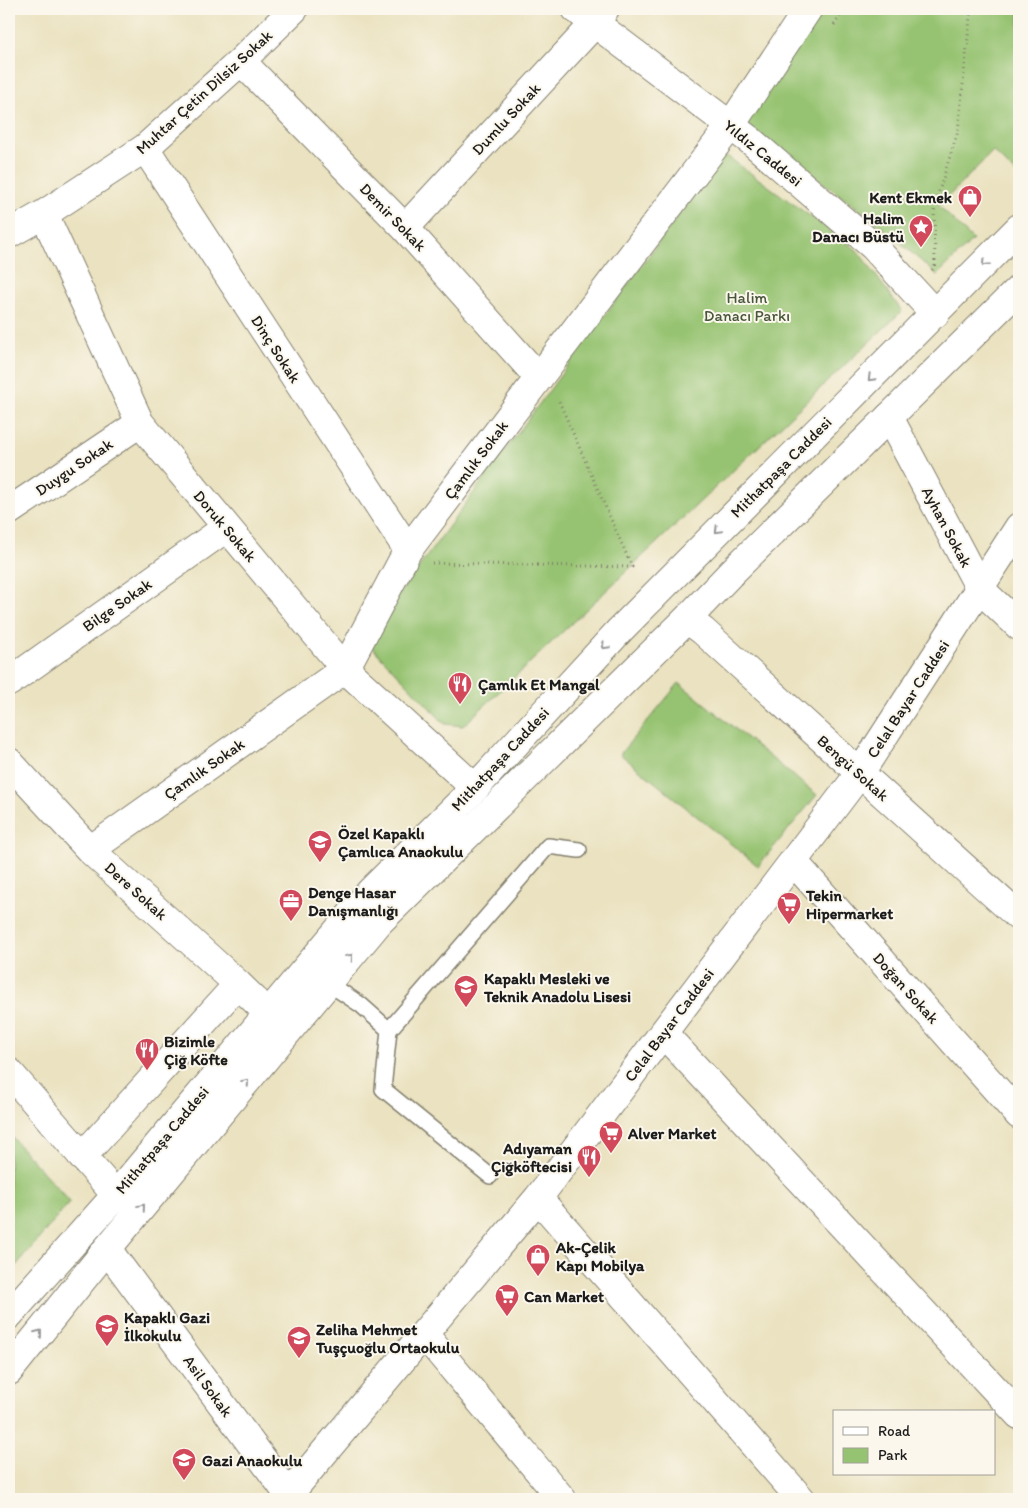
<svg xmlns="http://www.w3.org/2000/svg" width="1028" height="1508" viewBox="0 0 1028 1508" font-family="Itim,sans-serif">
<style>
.green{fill:#96c371;stroke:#597046}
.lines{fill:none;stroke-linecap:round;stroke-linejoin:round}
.service-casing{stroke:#837f6e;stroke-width:18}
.minor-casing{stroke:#837f6e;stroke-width:30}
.tertiary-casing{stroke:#837f6e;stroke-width:30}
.path{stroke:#837f6e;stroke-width:3;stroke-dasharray:1 4;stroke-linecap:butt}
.service{stroke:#fff;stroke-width:15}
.minor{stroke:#fff;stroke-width:28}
.tertiary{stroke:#fff;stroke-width:28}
.oneway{stroke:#999}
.labels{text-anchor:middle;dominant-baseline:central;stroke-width:4;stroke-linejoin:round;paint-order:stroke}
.street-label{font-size:16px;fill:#1c1c1c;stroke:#fbf7ec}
.poi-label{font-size:16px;font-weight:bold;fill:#1c1c1c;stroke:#fbf7ec;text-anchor:start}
.park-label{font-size:16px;fill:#47563a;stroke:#fbf7ec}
</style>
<rect width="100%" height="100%" fill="#fbf7ec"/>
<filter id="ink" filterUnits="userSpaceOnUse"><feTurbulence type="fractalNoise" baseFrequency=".02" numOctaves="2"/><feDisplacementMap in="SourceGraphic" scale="10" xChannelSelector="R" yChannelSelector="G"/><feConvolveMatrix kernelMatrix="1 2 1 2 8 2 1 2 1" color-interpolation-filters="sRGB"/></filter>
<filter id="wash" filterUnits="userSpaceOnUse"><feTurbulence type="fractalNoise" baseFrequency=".0096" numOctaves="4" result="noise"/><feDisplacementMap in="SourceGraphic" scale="20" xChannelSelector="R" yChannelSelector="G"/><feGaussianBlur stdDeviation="1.12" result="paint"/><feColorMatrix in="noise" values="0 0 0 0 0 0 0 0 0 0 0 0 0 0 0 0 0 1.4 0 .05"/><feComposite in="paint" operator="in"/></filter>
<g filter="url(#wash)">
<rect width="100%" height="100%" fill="#eae2c0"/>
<path class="green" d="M 820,9 L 1019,9 L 1019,177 L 993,151 L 939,206 L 973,240 L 937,275 L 882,227 L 743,122 Z
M 724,154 L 857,250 L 902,311 L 463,726 L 445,724 L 365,640 Z
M 679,683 L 817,795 L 758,866 L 620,754 Z
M 9,1134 L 70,1202 L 9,1274 Z"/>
</g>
<g filter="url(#ink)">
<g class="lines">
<defs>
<path id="service" d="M 328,983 L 361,1005 L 389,1030 L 383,1089 L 490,1176
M 389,1030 L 548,846 L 579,850"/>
<path id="minor" d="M 241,61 L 405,228 L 539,378
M 145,148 L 408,550
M 44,214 L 140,423 L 345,669 L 475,788
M 405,228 L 595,23 L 605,9
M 9,234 L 44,214 L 145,148 L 241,61 L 294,9
M 889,417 L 980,589 L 1019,626
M 9,511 L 140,423
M 687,619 L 703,631 L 1019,917
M 9,682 L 226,528
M 9,762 L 90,850 L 238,984 L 269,1014
M 90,850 L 345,669 L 408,550 L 731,125 L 808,9
M 793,861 L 1019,1115
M 663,1033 L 1019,1415
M 82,1157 L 238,984
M 538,1198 L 801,1499
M 107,1249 L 292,1499
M 424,1334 L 562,1499
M 285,1499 L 538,1198 L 860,773 L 1019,527"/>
<path id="tertiary" d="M 576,9 L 751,141 L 874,247 L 935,314
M 9,1072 L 116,1195
M 9,1315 L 116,1195 L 370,892 L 475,788 L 620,630 L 1019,228
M 9,1371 L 107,1249 L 379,922 L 687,619 L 733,571 L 1019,289"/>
</defs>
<use href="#service" class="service-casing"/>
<use href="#minor" class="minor-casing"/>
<use href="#tertiary" class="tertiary-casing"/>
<path class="path" d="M 834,25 L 845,9
M 932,270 L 935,266 L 934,207 L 958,131 L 971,9
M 432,563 L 632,567 L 558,399"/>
<use href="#service" class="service"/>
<use href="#minor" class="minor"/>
<use href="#tertiary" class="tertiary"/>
</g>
<defs><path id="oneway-chevron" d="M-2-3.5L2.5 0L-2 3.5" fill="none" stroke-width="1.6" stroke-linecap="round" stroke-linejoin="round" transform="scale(1.25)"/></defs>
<g class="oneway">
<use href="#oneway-chevron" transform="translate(985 263) rotate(134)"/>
<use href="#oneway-chevron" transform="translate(871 378) rotate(135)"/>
<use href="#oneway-chevron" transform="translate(718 530) rotate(135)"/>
<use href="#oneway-chevron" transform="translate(605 646) rotate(133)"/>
<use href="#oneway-chevron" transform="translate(350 957) rotate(-50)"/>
<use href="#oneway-chevron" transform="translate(246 1082) rotate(-50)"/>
<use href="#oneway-chevron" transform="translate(142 1207) rotate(-50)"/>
<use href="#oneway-chevron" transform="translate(39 1333) rotate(-51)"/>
</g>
</g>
<defs>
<symbol id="shop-pin" viewBox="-11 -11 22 30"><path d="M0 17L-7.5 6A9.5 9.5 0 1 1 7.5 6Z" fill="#d1495b" stroke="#fbf7ec"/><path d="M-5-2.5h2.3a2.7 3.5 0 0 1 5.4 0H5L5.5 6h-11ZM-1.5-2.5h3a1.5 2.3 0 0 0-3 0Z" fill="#fff"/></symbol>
<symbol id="sight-pin" viewBox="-11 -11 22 30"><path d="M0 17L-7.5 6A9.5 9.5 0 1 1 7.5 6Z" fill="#d1495b" stroke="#fbf7ec"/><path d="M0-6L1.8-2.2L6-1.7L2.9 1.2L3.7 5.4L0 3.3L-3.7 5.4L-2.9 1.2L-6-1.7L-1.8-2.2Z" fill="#fff"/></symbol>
<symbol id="restaurant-pin" viewBox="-11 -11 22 30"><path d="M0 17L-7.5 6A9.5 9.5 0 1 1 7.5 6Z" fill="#d1495b" stroke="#fbf7ec"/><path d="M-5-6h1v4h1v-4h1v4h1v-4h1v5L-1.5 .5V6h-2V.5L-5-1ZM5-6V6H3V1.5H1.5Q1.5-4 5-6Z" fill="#fff"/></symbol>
<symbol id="school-pin" viewBox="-11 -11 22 30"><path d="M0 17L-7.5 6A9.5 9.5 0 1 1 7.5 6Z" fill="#d1495b" stroke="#fbf7ec"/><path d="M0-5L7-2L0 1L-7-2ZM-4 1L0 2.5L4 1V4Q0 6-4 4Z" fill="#fff"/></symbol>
<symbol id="office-pin" viewBox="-11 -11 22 30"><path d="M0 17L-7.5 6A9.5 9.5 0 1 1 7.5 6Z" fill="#d1495b" stroke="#fbf7ec"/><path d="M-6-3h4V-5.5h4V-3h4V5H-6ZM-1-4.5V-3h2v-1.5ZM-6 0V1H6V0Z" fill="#fff"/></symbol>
<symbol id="supermarket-pin" viewBox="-11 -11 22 30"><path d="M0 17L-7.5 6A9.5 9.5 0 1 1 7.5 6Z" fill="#d1495b" stroke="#fbf7ec"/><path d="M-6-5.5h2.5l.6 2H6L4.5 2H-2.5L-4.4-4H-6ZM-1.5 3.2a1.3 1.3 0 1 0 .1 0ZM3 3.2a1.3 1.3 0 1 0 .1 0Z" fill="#fff"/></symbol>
</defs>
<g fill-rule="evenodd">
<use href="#shop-pin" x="956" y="183" width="28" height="38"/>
<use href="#sight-pin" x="907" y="213" width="28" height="38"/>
<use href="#restaurant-pin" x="446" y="670" width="28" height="38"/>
<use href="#school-pin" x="306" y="828" width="28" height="38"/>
<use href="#office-pin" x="277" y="887" width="28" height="38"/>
<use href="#supermarket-pin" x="775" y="890" width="28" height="38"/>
<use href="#school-pin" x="452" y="973" width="28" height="38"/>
<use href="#restaurant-pin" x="133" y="1036" width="28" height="38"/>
<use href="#supermarket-pin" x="597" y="1119" width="28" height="38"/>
<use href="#restaurant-pin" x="575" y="1143" width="28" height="38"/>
<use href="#shop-pin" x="524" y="1242" width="28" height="38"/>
<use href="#supermarket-pin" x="493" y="1282" width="28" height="38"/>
<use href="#school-pin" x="93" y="1312" width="28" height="38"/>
<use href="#school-pin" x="285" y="1324" width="28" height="38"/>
<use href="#school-pin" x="170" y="1446" width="28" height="38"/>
</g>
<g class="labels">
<g class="street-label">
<text transform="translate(204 92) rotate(-42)">Muhtar Çetin Dilsiz Sokak</text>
<text transform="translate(506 119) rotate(-47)">Dumlu Sokak</text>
<text transform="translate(763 153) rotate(39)">Yıldız Caddesi</text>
<text transform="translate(393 217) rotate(46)">Demir Sokak</text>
<text transform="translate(276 349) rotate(57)">Dinç Sokak</text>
<text transform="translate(476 460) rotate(-53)">Çamlık Sokak</text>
<text transform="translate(74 467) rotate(-34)">Duygu Sokak</text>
<text transform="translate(781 467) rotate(-45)">Mithatpaşa Caddesi</text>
<text transform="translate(225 526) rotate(50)">Doruk Sokak</text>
<text transform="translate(947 527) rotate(62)">Ayhan Sokak</text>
<text transform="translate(117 605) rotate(-35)">Bilge Sokak</text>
<text transform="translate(908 699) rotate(-57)">Celal Bayar Caddesi</text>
<text transform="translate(500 759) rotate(-47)">Mithatpaşa Caddesi</text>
<text transform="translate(853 768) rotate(42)">Bengü Sokak</text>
<text transform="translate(204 769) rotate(-35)">Çamlık Sokak</text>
<text transform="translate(136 891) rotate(42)">Dere Sokak</text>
<text transform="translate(906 988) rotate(48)">Doğan Sokak</text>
<text transform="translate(669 1025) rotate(-53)">Celal Bayar Caddesi</text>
<text transform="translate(162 1140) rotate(-50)">Mithatpaşa Caddesi</text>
<text transform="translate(208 1386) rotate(54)">Asil Sokak</text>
</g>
<g class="poi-label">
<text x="952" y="197" text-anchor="end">Kent Ekmek</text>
<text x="904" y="218" text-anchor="end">Halim<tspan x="904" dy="18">Danacı Büstü</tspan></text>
<text x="478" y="684">Çamlık Et Mangal</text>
<text x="338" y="833">Özel Kapaklı<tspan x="338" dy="18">Çamlıca Anaokulu</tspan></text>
<text x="308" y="892">Denge Hasar<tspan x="308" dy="18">Danışmanlığı</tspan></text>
<text x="806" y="895">Tekin<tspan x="806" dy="18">Hipermarket</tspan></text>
<text x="484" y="978">Kapaklı Mesleki ve<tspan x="484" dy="18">Teknik Anadolu Lisesi</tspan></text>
<text x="164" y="1041">Bizimle<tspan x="164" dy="18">Çiğ Köfte</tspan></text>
<text x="628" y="1133">Alver Market</text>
<text x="572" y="1148" text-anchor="end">Adıyaman<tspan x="572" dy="18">Çiğköftecisi</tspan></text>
<text x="556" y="1247">Ak-Çelik<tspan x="556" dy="18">Kapı Mobilya</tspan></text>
<text x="524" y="1296">Can Market</text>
<text x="124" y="1317">Kapaklı Gazi<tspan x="124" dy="18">İlkokulu</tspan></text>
<text x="316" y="1329">Zeliha Mehmet<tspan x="316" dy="18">Tuşçuoğlu Ortaokulu</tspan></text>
<text x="202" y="1460">Gazi Anaokulu</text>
</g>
<g class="park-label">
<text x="747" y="297">Halim<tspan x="747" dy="18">Danacı Parkı</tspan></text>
</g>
</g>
<rect width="1028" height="1508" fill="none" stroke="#fbf7ec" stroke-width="30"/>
<rect x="833" y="1410" width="162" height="65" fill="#fbf7ec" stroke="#a29f99"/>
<rect x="843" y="1427" width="25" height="8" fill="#ffffff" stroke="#a29f99"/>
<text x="878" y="1436" font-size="15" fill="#1c1c1c">Road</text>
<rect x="843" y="1448" width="25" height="15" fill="#96c371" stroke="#a29f99"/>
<text x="878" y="1460" font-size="15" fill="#1c1c1c">Park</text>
</svg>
